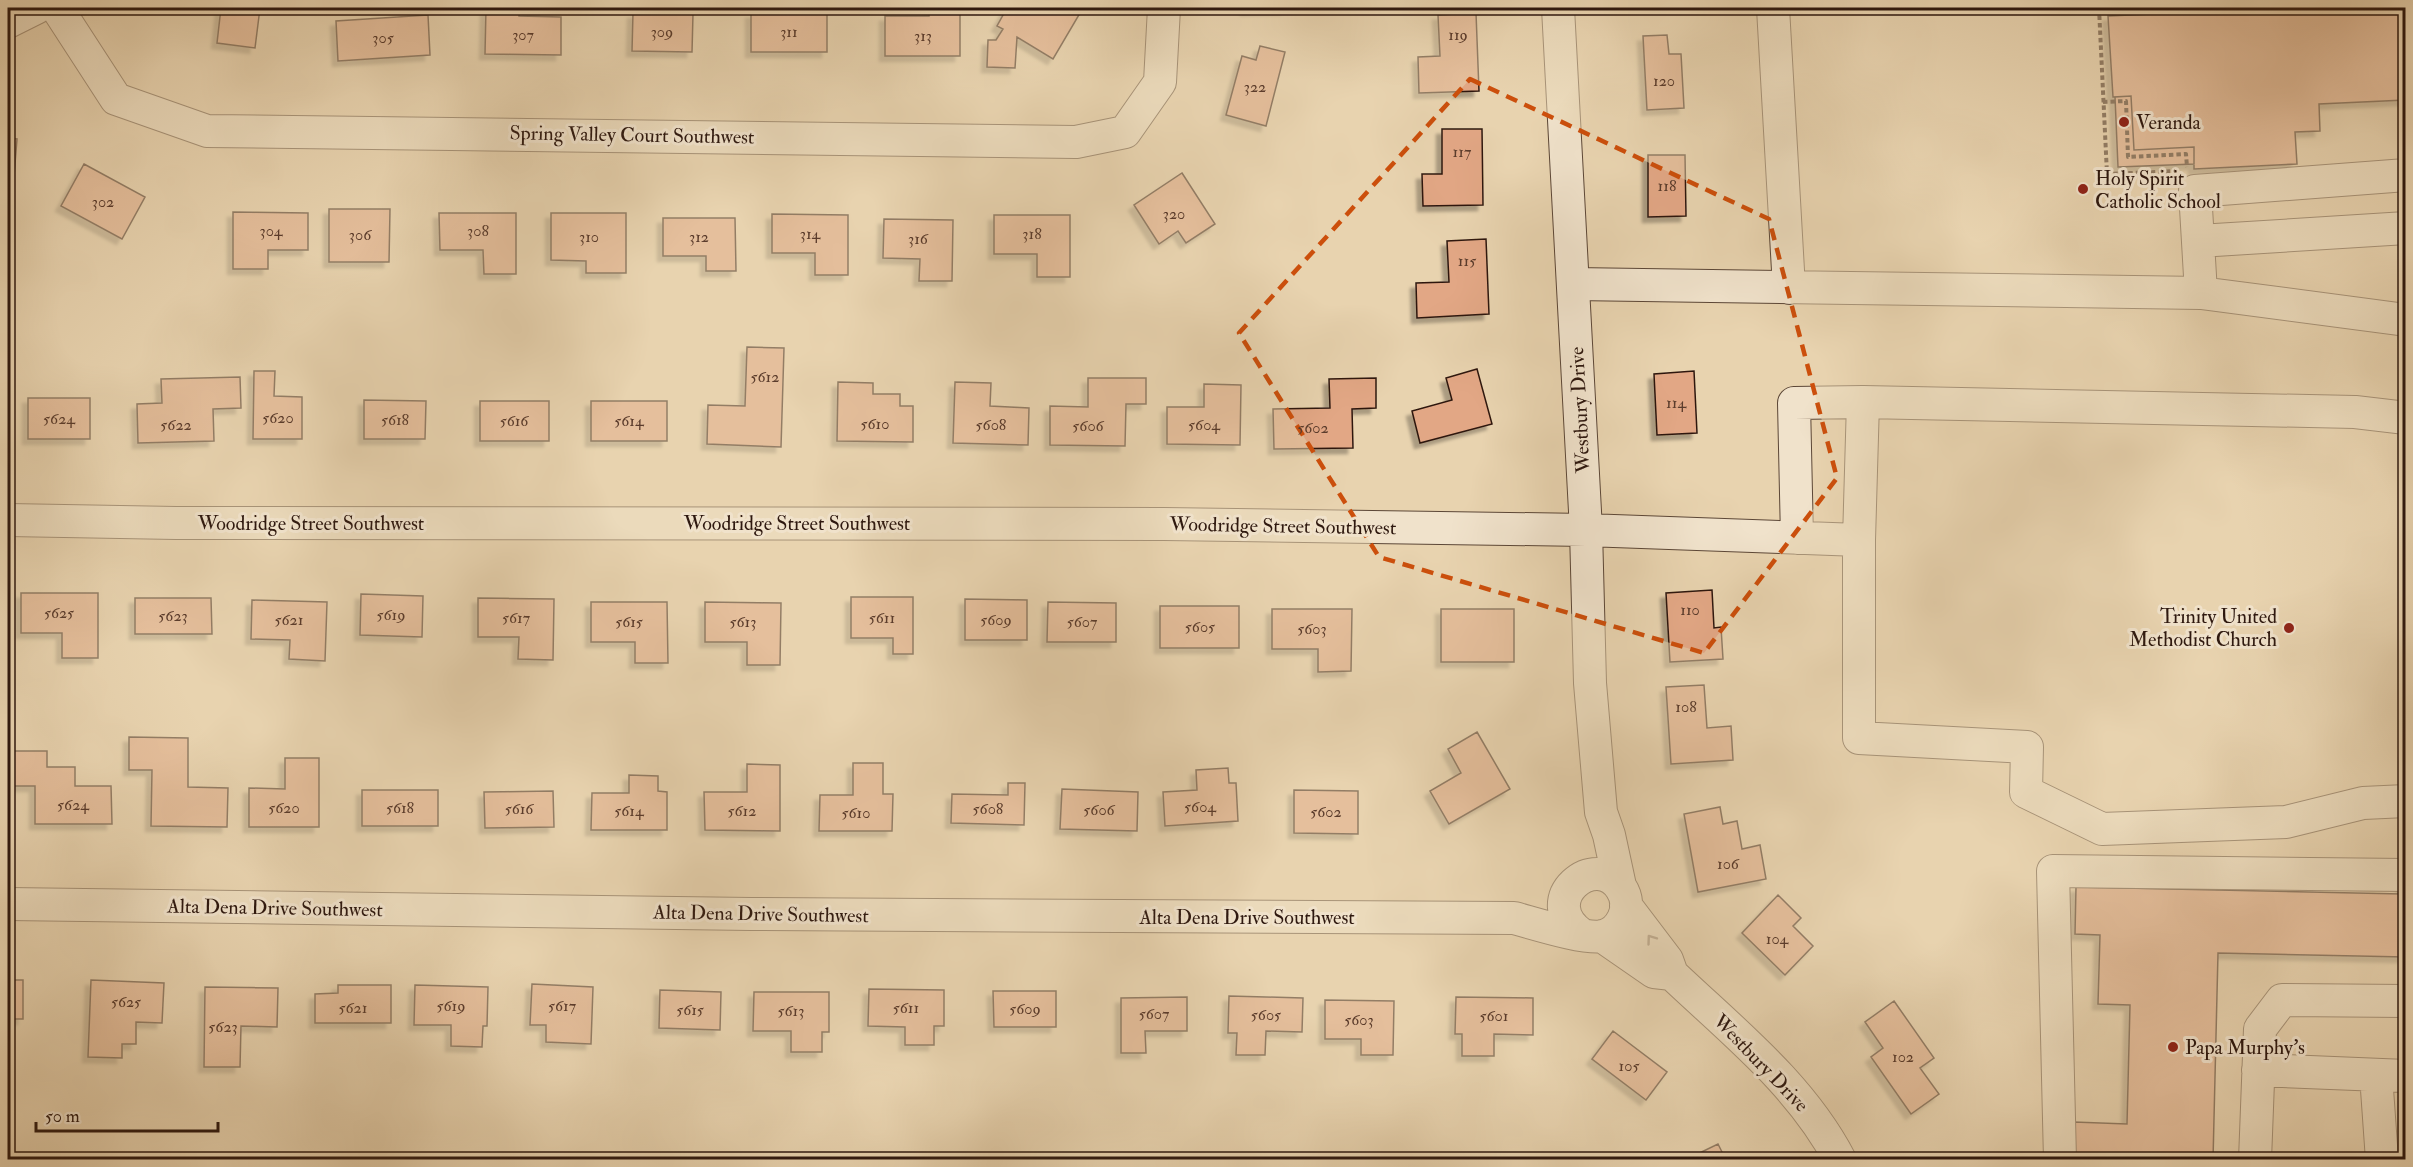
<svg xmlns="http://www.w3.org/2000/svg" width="2413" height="1167" viewBox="0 0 2413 1167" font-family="'IM FELL Double Pica',serif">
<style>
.building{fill:#e2a785;stroke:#2e180f;stroke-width:1.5;filter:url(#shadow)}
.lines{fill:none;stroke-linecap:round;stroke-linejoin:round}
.minor-casing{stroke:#5c4737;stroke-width:34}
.path{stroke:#2e180f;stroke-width:4;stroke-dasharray:4.5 3;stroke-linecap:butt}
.minor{stroke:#f0e2cb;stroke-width:32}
.oneway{stroke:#998776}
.marked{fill:none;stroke:#cc4f0c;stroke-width:4.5;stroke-dasharray:12 8;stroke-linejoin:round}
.poi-dot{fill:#8f2418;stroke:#f0e2cb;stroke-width:2}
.labels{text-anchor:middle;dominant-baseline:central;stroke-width:6;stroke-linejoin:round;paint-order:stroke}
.number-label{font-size:16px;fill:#5b3c2c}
.poi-label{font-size:20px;fill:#2e180f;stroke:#f0e2cb;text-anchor:start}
.street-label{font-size:20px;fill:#2e180f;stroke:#f0e2cb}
</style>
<defs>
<filter id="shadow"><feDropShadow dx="-5.5" dy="5.5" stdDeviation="1.5" flood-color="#0004"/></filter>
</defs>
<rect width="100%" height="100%" fill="#e8d3af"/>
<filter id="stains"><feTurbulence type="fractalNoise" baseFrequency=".00333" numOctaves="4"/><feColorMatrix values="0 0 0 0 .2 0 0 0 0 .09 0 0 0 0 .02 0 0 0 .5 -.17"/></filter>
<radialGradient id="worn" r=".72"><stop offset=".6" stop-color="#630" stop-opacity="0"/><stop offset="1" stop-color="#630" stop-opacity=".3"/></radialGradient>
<path class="building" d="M 221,8 L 260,8 L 255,48 L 217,43 Z
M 486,8 L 519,8 L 519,16 L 561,17 L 561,55 L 485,54 Z
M 929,8 L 960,8 L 960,56 L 885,56 L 885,16 L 929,16 Z
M 1007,8 L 1034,8 L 1042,12 L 1044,8 L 1083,8 L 1053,59 L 1017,37 L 1015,68 L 987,67 L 988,40 L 996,40 L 1003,29 L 997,26 Z
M 1245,8 L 1286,8 L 1286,9 L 1246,10 Z
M 2151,8 L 2406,8 L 2405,100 L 2319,104 L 2320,131 L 2295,132 L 2297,164 L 2194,169 L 2194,147 L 2134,150 L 2131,96 L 2113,97 L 2108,16 L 2152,14 Z
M 633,13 L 693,14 L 692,52 L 632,51 Z
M 751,13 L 827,13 L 827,52 L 751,52 Z
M 1476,13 L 1479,91 L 1419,93 L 1418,57 L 1440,56 L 1438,15 Z
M 428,15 L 430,55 L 338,61 L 336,21 Z
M 1667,35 L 1669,54 L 1681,54 L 1684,108 L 1647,110 L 1643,36 Z
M 1260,46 L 1285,52 L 1266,126 L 1226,115 L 1242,56 L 1256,60 Z
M 2131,96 L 2134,150 L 2194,147 L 2194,164 L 2118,167 L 2115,97 Z
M 1442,129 L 1482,129 L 1483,205 L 1423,206 L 1422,174 L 1442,174 Z
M 8,138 L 17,139 L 14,176 L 8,175 Z
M 1648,155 L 1685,155 L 1686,216 L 1648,217 Z
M 84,164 L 145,197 L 122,239 L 61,206 Z
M 1182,173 L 1215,224 L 1186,243 L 1178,231 L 1159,244 L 1134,205 Z
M 329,209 L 390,209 L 389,262 L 329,262 Z
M 233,212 L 308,213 L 308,250 L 268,250 L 268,269 L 233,269 Z
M 439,213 L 516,213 L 516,274 L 484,274 L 483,250 L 440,250 Z
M 551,213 L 626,213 L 626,273 L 586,273 L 586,261 L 551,260 Z
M 772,214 L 848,215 L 848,275 L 815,275 L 815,253 L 772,253 Z
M 994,215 L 1070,215 L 1070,277 L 1037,277 L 1037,254 L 994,254 Z
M 663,218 L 735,218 L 736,271 L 706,271 L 706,256 L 663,256 Z
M 884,219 L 953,220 L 952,281 L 919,281 L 920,259 L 883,258 Z
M 1486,239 L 1489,314 L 1417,318 L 1416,283 L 1449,282 L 1447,241 Z
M 747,347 L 784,348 L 781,447 L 707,444 L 708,405 L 745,406 Z
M 1477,369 L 1492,424 L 1420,443 L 1412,411 L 1452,400 L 1446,378 Z
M 254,371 L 275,371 L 274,396 L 302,397 L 302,439 L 253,439 Z
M 1694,371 L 1697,433 L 1657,435 L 1654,374 Z
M 240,377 L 241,408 L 213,409 L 214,441 L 138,443 L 137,404 L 162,403 L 161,379 Z
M 1088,378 L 1146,378 L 1146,404 L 1126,404 L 1125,446 L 1050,445 L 1050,406 L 1088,407 Z
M 1376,378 L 1376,408 L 1352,409 L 1353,448 L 1274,449 L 1273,409 L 1330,408 L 1329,379 Z
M 838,382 L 873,383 L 873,394 L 900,394 L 900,406 L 913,406 L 913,442 L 837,441 Z
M 955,382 L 991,383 L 990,406 L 1029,408 L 1028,445 L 953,443 Z
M 1204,384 L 1241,385 L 1240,445 L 1167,444 L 1167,407 L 1204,407 Z
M 28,398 L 90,398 L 90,439 L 28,439 Z
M 364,400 L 426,401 L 425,439 L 364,439 Z
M 480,401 L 549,401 L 549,441 L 480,441 Z
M 591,401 L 667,401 L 667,441 L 591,441 Z
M 1712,590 L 1714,628 L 1721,627 L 1723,659 L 1670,662 L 1666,593 Z
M 21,593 L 98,593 L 98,658 L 62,658 L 62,633 L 21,633 Z
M 361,594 L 423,596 L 422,637 L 360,635 Z
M 851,597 L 913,597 L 913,654 L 893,654 L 893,638 L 851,638 Z
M 135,598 L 211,598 L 212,634 L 135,634 Z
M 478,598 L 554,599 L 553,660 L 518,659 L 519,637 L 478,637 Z
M 965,599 L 1027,600 L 1027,640 L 965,640 Z
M 252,600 L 327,602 L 325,661 L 289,659 L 290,640 L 251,639 Z
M 591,602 L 667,602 L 668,663 L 635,663 L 635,642 L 591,642 Z
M 705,602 L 781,603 L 780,665 L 747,665 L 747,642 L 705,642 Z
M 1048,602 L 1116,603 L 1116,642 L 1047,642 Z
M 1160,606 L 1239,606 L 1239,648 L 1160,648 Z
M 1272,609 L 1352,609 L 1351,671 L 1318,672 L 1318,649 L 1272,649 Z
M 1441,609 L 1514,609 L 1514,662 L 1441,662 Z
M 1704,685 L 1707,728 L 1731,726 L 1733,760 L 1671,764 L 1666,687 Z
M 1477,732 L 1510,789 L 1449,824 L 1430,791 L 1461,773 L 1448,749 Z
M 129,737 L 188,738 L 188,787 L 228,788 L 227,827 L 151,826 L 152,770 L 129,770 Z
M 13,751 L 47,751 L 47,767 L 75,767 L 75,786 L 111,786 L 112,824 L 35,824 L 35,786 L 13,786 Z
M 285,758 L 319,758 L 319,827 L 249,827 L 249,788 L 285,789 Z
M 853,763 L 883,763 L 883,794 L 893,794 L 892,831 L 819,831 L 820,795 L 853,795 Z
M 747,764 L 780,765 L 780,831 L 705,830 L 704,792 L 747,792 Z
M 1228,768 L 1229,783 L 1236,783 L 1238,821 L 1165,826 L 1163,792 L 1197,790 L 1196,770 Z
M 629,775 L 658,776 L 658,791 L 667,792 L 667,830 L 591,830 L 592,793 L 629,793 Z
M 1008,783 L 1025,783 L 1024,825 L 951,823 L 952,794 L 1008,795 Z
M 1062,789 L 1138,792 L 1137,831 L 1060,829 Z
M 362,790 L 438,790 L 438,826 L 362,826 Z
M 1294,790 L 1358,791 L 1358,834 L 1294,833 Z
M 553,791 L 554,827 L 485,828 L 484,792 Z
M 1720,807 L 1723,824 L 1737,821 L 1742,849 L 1760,845 L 1766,879 L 1698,892 L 1684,814 Z
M 2402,879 L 2406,879 L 2406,957 L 2218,953 L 2213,1160 L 2073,1160 L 2074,1122 L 2127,1124 L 2130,1005 L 2098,1004 L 2100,935 L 2075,934 L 2076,887 L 2402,894 Z
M 1778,895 L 1801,918 L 1793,926 L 1813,946 L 1785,975 L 1742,933 Z
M 8,980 L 23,980 L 23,1019 L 8,1019 Z
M 91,980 L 164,983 L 162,1023 L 136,1022 L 136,1044 L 122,1044 L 122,1058 L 88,1057 Z
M 532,984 L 593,987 L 591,1044 L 546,1042 L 546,1025 L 530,1025 Z
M 338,985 L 391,985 L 391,1023 L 315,1023 L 315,994 L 338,993 Z
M 415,985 L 488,987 L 487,1026 L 483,1026 L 482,1047 L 451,1046 L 451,1025 L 414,1025 Z
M 205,987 L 278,988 L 277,1027 L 241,1026 L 240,1067 L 204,1067 Z
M 869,989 L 944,990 L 944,1026 L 934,1026 L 934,1045 L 905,1045 L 905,1027 L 868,1026 Z
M 660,990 L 721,992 L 720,1030 L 659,1028 Z
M 993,991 L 1056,991 L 1056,1027 L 994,1027 Z
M 754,992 L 829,992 L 829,1032 L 822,1032 L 822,1052 L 791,1052 L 791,1031 L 753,1031 Z
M 1229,996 L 1303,998 L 1302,1032 L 1266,1031 L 1265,1055 L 1236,1055 L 1237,1033 L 1228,1033 Z
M 1187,997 L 1187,1031 L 1145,1031 L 1146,1053 L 1121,1053 L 1121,998 Z
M 1456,997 L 1533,998 L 1533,1035 L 1494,1034 L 1494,1056 L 1462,1056 L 1462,1034 L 1455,1034 Z
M 1325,1000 L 1394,1001 L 1393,1055 L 1361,1055 L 1361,1039 L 1325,1039 Z
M 1894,1001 L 1934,1058 L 1920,1068 L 1939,1094 L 1911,1114 L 1871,1057 L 1883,1048 L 1865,1022 Z
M 1613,1031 L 1667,1072 L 1646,1100 L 1592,1059 Z
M 1718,1144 L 1726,1160 L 1685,1160 Z"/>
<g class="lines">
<defs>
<path id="minor" d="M 57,8 L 116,99 L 207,131 L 1076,142 L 1125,132 L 1160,82 L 1164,8
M 1558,8 L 1586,530 L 1590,683 L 1601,812 L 1609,835 L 1620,886
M 1773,8 L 1789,288
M 8,22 L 36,8
M 2199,241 L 2406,228
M 1574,284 L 2201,293 L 2406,320
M 2201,293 L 2195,191 L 2406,175
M 2406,418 L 2355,412 L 1863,402 L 1859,540 L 1859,738 L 2027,747 L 2026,792 L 2102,829 L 2286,822 L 2363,803 L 2406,801
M 8,520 L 176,523 L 1164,524 L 1586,530 L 1859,540
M 1797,538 L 1794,403 L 1863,402
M 8,904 L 751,914 L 1514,918 C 1533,923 1586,940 1603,936 C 1612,934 1619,927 1623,919 C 1628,909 1627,897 1621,888 C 1596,849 1534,900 1581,934
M 1626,906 L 1667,960 L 1672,974 C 1732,1031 1801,1085 1840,1160
M 1602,936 L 1654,972 L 1672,974
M 2258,1070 L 2406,1076
M 2376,1075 L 2382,1160
M 2060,1160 L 2053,871 L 2406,875
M 2255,1160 L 2260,1029 L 2282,1000 L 2406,1001"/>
</defs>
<use href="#minor" class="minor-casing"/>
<path class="path" d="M 2099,8 L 2107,174 L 2177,171
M 2099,11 L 2151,8
M 2103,102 L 2126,101 L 2128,157 L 2186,154 L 2187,167"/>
<use href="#minor" class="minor"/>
</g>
<defs><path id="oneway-chevron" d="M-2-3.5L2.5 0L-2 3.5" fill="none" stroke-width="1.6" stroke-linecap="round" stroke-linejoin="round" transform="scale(1.5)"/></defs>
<use class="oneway" href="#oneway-chevron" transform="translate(1651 939) rotate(-126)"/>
<path d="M0 0H2413V1167H0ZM 1470,79 L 1769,219 L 1837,478 L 1704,653 L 1379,557 L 1239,333 Z" fill="#e8d3af" fill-opacity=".55" fill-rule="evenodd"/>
<path class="marked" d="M 1470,79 L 1769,219 L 1837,478 L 1704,653 L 1379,557 L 1239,333 Z"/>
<g class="poi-dot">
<circle cx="2124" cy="122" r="6"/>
<circle cx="2083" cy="189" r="6"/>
<circle cx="2289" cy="628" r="6"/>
<circle cx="2173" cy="1047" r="6"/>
</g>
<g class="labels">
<g class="number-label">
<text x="662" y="32">309</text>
<text x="789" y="32">311</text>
<text x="523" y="35">307</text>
<text x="1458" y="35">119</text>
<text x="923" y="36">313</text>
<text x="383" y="38">305</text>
<text x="1664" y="81">120</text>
<text x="1255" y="87">322</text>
<text x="1462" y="152">117</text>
<text x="1667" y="186">118</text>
<text x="103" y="202">302</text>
<text x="1174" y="214">320</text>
<text x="271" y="231">304</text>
<text x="478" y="231">308</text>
<text x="810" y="234">314</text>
<text x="1032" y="234">318</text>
<text x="360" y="235">306</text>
<text x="589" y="237">310</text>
<text x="699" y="237">312</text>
<text x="918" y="239">316</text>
<text x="1467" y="261">115</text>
<text x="765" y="377">5612</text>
<text x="1676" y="403">114</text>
<text x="278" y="418">5620</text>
<text x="59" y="419">5624</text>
<text x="395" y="420">5618</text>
<text x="514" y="421">5616</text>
<text x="629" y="421">5614</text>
<text x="875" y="424">5610</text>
<text x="176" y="425">5622</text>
<text x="991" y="425">5608</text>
<text x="1204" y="425">5604</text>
<text x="1088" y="426">5606</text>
<text x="1313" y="428">5602</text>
<text x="1690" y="610">110</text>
<text x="59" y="613">5625</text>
<text x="391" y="615">5619</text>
<text x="173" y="616">5623</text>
<text x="516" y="618">5617</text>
<text x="882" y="618">5611</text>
<text x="289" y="620">5621</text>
<text x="996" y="620">5609</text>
<text x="629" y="622">5615</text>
<text x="743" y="622">5613</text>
<text x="1082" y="622">5607</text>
<text x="1200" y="627">5605</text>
<text x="1312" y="629">5603</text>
<text x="1686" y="707">108</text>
<text x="73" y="805">5624</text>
<text x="1200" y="807">5604</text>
<text x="284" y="808">5620</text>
<text x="400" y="808">5618</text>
<text x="519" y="809">5616</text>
<text x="988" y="809">5608</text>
<text x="1099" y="810">5606</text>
<text x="629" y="811">5614</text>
<text x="742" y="811">5612</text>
<text x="1326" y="812">5602</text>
<text x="856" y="813">5610</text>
<text x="1728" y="864">106</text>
<text x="1777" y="939">104</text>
<text x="126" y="1002">5625</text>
<text x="451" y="1006">5619</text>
<text x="562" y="1006">5617</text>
<text x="353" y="1008">5621</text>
<text x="906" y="1008">5611</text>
<text x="1025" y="1009">5609</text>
<text x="690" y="1010">5615</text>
<text x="791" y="1011">5613</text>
<text x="1154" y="1014">5607</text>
<text x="1266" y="1015">5605</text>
<text x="1494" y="1016">5601</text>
<text x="1359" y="1020">5603</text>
<text x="223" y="1027">5623</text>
<text x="1903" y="1057">102</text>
<text x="1629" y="1066">105</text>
</g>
<g class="poi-label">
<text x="2136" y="122">Veranda</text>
<text x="2095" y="178">Holy Spirit<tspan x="2095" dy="23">Catholic School</tspan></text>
<text x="2277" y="616" text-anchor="end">Trinity United<tspan x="2277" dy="23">Methodist Church</tspan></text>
<text x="2185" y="1047">Papa Murphy's</text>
</g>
<g class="street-label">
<text transform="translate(632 135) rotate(1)">Spring Valley Court Southwest</text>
<text transform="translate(1580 410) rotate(-93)">Westbury Drive</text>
<text x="311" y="523">Woodridge Street Southwest</text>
<text x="797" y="523">Woodridge Street Southwest</text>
<text transform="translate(1283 526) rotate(1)">Woodridge Street Southwest</text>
<text transform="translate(275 908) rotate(1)">Alta Dena Drive Southwest</text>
<text transform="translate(761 914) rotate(1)">Alta Dena Drive Southwest</text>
<text x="1247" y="917">Alta Dena Drive Southwest</text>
<text transform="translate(1761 1063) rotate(46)">Westbury Drive</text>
</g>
</g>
<rect width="2413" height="1167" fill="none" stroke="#e8d3af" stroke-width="30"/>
<rect x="9" y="9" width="2395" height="1149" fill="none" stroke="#2e180f" stroke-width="3"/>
<rect x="15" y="15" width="2383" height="1137" fill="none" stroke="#2e180f" stroke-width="1.5"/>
<path d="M36 1122v9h182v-9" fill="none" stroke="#2e180f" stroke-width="3"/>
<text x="45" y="1122" font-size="18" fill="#2e180f" stroke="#f0e2cb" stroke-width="4.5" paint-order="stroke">50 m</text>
<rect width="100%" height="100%" filter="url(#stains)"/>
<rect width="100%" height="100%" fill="url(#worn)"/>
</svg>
